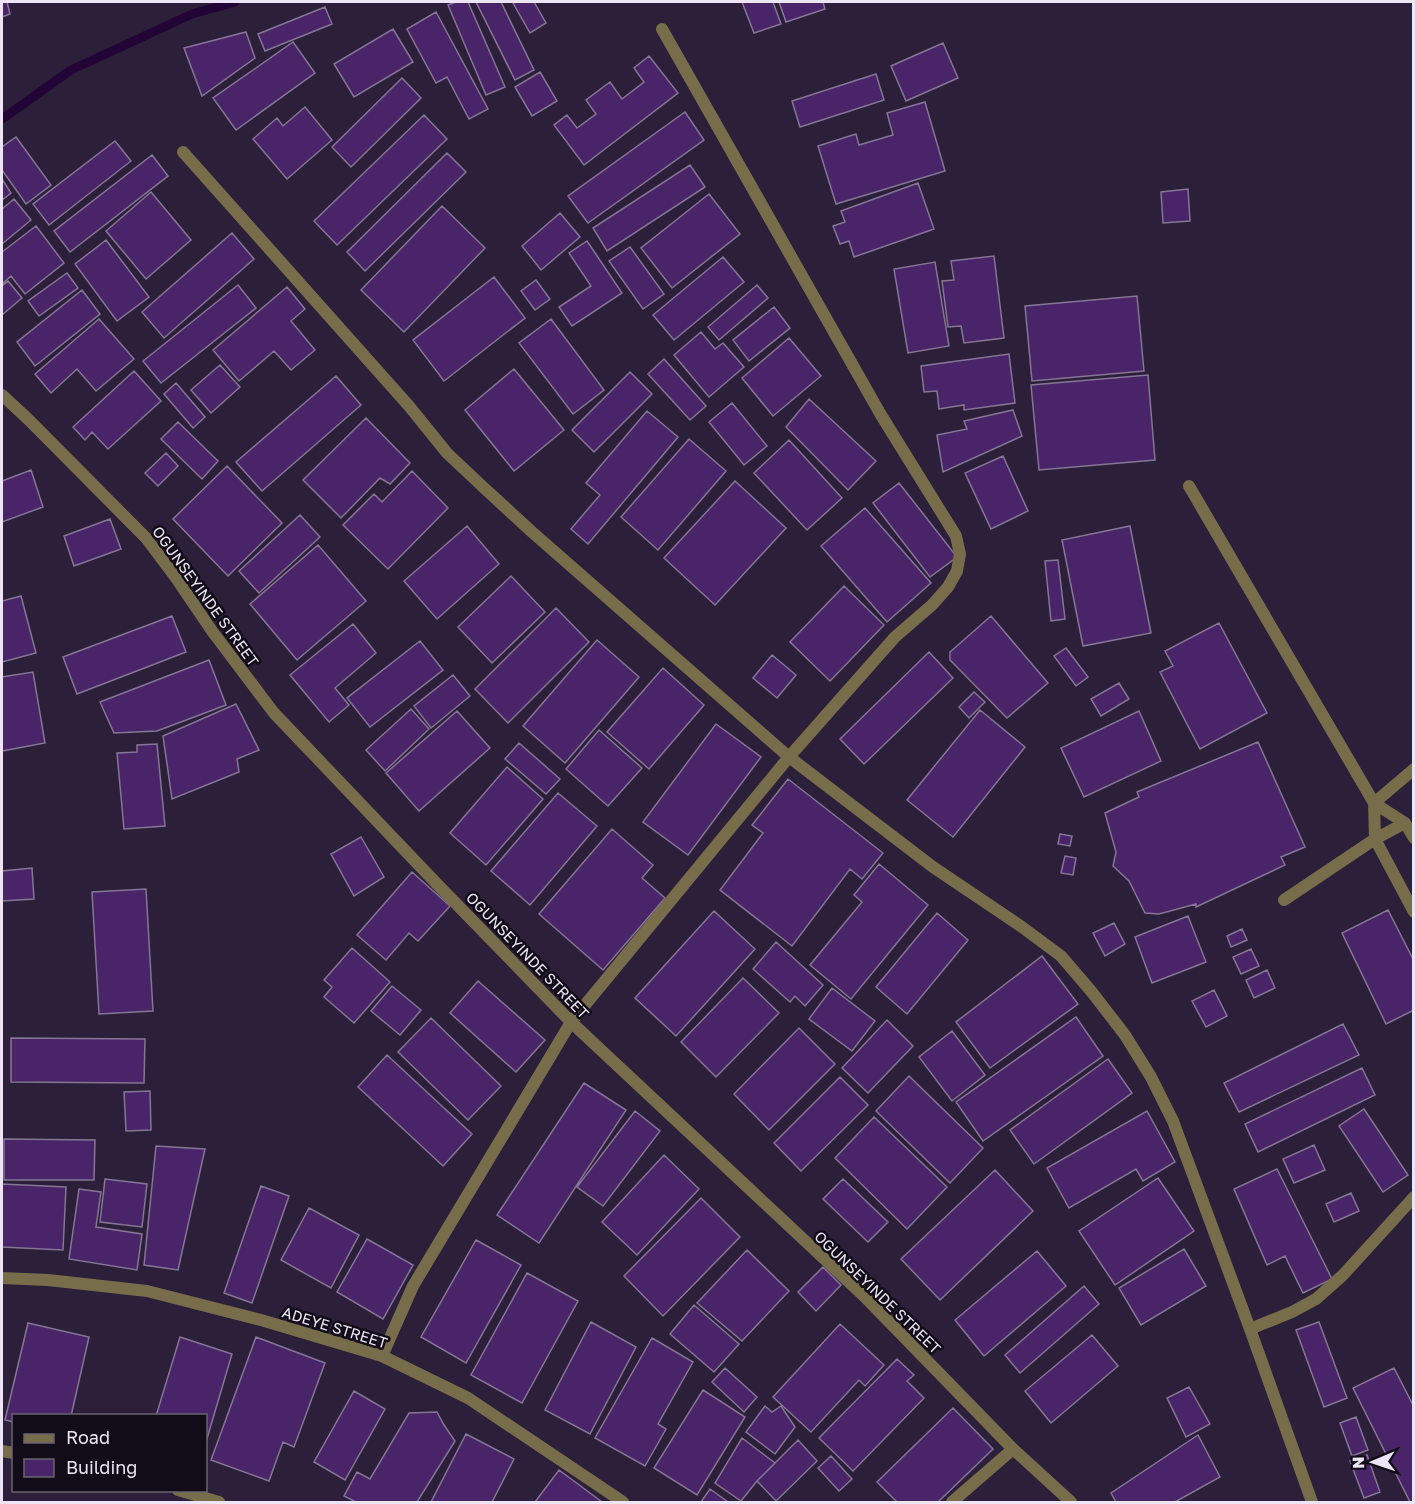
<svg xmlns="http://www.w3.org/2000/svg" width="1415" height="1504" viewBox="0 0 1415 1504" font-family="'Golos Text',sans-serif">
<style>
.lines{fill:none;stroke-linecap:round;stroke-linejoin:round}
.stream{stroke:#220437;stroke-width:9}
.building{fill:#492468;stroke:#847694;stroke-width:1.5}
.service{stroke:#786d4a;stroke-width:12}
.minor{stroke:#786d4a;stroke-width:12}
.labels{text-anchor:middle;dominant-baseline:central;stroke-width:5;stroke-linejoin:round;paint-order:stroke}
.street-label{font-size:15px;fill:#ede5f6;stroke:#110c17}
</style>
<rect width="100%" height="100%" fill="#2c1f39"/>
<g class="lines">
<path class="stream" d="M 2,119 L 71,70 L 192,14 L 235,2"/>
</g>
<path class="building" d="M 2,2 L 7,2 L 10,14 L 2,17 Z
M 456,2 L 468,2 L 505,87 L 486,95 L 448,5 Z
M 476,2 L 501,2 L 534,70 L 515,80 Z
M 517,2 L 534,2 L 546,23 L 530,33 L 513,3 Z
M 742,2 L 773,2 L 781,24 L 754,33 Z
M 779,2 L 823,2 L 825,9 L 786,22 Z
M 325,7 L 332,24 L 265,51 L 258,34 Z
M 436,12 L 488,109 L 469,119 L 447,77 L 436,83 L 407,29 Z
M 393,29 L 413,62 L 354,97 L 334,64 Z
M 246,32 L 255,58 L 202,96 L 184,48 Z
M 293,42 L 315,73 L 236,130 L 213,98 Z
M 943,43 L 958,78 L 906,101 L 891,66 Z
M 649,56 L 678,93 L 584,165 L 554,125 L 567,115 L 577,128 L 596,114 L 586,100 L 610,82 L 622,99 L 644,82 L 634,68 Z
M 540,72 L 557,101 L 532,116 L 515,87 Z
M 876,74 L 884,100 L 800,127 L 792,101 Z
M 402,78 L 421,98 L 351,167 L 332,147 Z
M 925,102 L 945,171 L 836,204 L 818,146 L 856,134 L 859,145 L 893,135 L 887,113 Z
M 305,107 L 332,140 L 287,179 L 253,139 L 277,118 L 283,126 Z
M 685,112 L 704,140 L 588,223 L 568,196 Z
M 424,115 L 447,139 L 337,245 L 314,221 Z
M 16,137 L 51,185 L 26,204 L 2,170 L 2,147 Z
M 115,141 L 131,161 L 49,225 L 33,204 Z
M 447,153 L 466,172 L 365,271 L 347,252 Z
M 152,155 L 168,176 L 70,252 L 54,231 Z
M 690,165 L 705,187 L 607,251 L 593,228 Z
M 2,179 L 11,193 L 2,200 Z
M 918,183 L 934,229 L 854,257 L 849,241 L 840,244 L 833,226 L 845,222 L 841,211 Z
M 1188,189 L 1190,221 L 1163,223 L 1161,192 Z
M 151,192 L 191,240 L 146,279 L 106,231 Z
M 709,194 L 740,234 L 672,288 L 641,248 Z
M 14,199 L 31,220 L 2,244 L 2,209 Z
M 442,206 L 485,248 L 404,332 L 361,290 Z
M 560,213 L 580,237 L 541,270 L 522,246 Z
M 36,226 L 64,263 L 25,294 L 11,276 L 2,284 L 2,252 Z
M 232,233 L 254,259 L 164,338 L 142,312 Z
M 106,240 L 149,297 L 117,321 L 75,264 Z
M 587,241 L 622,293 L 572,326 L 559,307 L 591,286 L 569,253 Z
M 630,247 L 664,294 L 643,309 L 609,261 Z
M 994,256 L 1004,338 L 964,343 L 961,326 L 948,327 L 942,281 L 954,280 L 951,261 Z
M 723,257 L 744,282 L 674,340 L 653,315 Z
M 935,262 L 949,346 L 908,353 L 894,269 Z
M 67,273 L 78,288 L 39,316 L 28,301 Z
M 494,277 L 525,318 L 444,381 L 413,340 Z
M 536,280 L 550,299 L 535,310 L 521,291 Z
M 8,281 L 22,298 L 2,315 L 2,286 Z
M 238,285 L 256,308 L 161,383 L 143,361 Z
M 757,285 L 768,298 L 719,340 L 708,327 Z
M 287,287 L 305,309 L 291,321 L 315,350 L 291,370 L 274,351 L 239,381 L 213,350 Z
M 82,290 L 100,314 L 35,366 L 17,342 Z
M 1137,296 L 1144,371 L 1032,381 L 1025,306 Z
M 774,307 L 790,328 L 749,361 L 733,340 Z
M 99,319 L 134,359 L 96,391 L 77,369 L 51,393 L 35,374 Z
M 551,319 L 604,390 L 573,414 L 519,343 Z
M 701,332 L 715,349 L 723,343 L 744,367 L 709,397 L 674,355 Z
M 789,338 L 821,376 L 773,416 L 742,378 Z
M 1009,354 L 1015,403 L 964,410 L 964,405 L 939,409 L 937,391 L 924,392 L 921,366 Z
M 664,359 L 706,406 L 690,420 L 648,374 Z
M 220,365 L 240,387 L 211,413 L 191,390 Z
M 514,369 L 564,430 L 514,471 L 465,410 Z
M 134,371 L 161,401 L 108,449 L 92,432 L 85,440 L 73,427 Z
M 630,372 L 652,394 L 594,452 L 572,430 Z
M 1148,375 L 1155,460 L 1039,470 L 1031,385 Z
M 336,376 L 361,405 L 262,491 L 236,462 Z
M 176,383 L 205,417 L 193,428 L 164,394 Z
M 809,399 L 876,461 L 848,490 L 786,427 Z
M 732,403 L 767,446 L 744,465 L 709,422 Z
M 1013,410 L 1022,436 L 943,472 L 937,435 L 967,429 L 964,421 Z
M 647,411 L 678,437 L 588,544 L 571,529 L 600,495 L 586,483 Z
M 366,418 L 410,463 L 390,484 L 380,478 L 341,518 L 303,480 Z
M 178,422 L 218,461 L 202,479 L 161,439 Z
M 689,439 L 726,471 L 658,550 L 621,517 Z
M 789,440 L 842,498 L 807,530 L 754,473 Z
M 166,453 L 178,466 L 158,486 L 145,473 Z
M 1003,456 L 1028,511 L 991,529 L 965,473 Z
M 227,466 L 282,523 L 228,576 L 173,519 Z
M 31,470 L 43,507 L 2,522 L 2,481 Z
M 412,471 L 448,508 L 388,569 L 343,525 L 374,494 L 382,502 Z
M 735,481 L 786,528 L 715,605 L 664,558 Z
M 899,483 L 957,557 L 930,577 L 873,503 Z
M 865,508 L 931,583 L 887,622 L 821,546 Z
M 300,515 L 320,537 L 259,593 L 239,571 Z
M 110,519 L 121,549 L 74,566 L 64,536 Z
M 467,526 L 499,564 L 437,619 L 404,581 Z
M 1130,526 L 1151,633 L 1083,646 L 1062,540 Z
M 318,545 L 366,601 L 297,660 L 250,604 Z
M 1058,560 L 1065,619 L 1051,621 L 1045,561 Z
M 511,576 L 545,612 L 492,663 L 458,627 Z
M 844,586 L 884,625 L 830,681 L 790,642 Z
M 21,596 L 36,653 L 2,662 L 2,601 Z
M 556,608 L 589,642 L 508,723 L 475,689 Z
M 172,616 L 186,652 L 77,694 L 63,657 Z
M 991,616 L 1048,683 L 1007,718 L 950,660 L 950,652 Z
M 1219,623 L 1267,713 L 1200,749 L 1160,672 L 1173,666 L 1165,651 Z
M 353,624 L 376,653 L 335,688 L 349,705 L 329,722 L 290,675 Z
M 597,640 L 639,677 L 565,763 L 523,726 Z
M 420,641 L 443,670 L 370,727 L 347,698 Z
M 1066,648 L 1088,677 L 1076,686 L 1054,656 Z
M 929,652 L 953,678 L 864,764 L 840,739 Z
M 772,655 L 796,675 L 777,698 L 753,678 Z
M 209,660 L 226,705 L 157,731 L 114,733 L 100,702 Z
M 663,668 L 704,705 L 649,769 L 607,732 Z
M 33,672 L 45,743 L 2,751 L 2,677 Z
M 453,675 L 470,696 L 431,728 L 414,706 Z
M 1119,683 L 1129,699 L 1101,716 L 1091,699 Z
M 974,692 L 985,702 L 969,718 L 959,707 Z
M 236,704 L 259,750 L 237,759 L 239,772 L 172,799 L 163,736 Z
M 411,709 L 429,729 L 385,771 L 366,750 Z
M 980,710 L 1025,747 L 953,837 L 907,800 Z
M 457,711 L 490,748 L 419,811 L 386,773 Z
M 1139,711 L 1161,761 L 1084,797 L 1061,748 Z
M 716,724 L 761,757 L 688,855 L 643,822 Z
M 599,730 L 642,768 L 608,806 L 566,769 Z
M 1258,742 L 1305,847 L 1281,857 L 1285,865 L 1196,907 L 1196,904 L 1159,914 L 1145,913 L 1129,881 L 1113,866 L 1116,852 L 1105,813 L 1139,797 L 1137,792 Z
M 519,743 L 560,779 L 546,794 L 505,759 Z
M 157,744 L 165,826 L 124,829 L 117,753 L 137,752 L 137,745 Z
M 507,767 L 543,799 L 486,865 L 450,833 Z
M 788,779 L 883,853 L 862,879 L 850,869 L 792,946 L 720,890 L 763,833 L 752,825 Z
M 558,793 L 597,826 L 530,905 L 491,871 Z
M 612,829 L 653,865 L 642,878 L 665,898 L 603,970 L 539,914 Z
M 1060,834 L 1072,836 L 1070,846 L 1058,844 Z
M 361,837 L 384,877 L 354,896 L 331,854 Z
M 1065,856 L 1076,858 L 1073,875 L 1061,873 Z
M 879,864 L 928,905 L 851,999 L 810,965 L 862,902 L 854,895 Z
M 32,868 L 34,899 L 2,901 L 2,871 Z
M 412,872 L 450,906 L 418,941 L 409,933 L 386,960 L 357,935 Z
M 146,889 L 153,1011 L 99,1014 L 92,892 Z
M 1388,910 L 1414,961 L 1414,1010 L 1386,1024 L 1342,933 Z
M 714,911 L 755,949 L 676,1036 L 635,998 Z
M 937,913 L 968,940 L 907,1014 L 876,987 Z
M 1188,916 L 1206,962 L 1152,983 L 1135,937 Z
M 1114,923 L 1125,944 L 1105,956 L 1093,933 Z
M 1242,929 L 1247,940 L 1231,947 L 1227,936 Z
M 776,942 L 823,985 L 805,1006 L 795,996 L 790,1002 L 753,969 Z
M 352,948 L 390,982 L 354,1023 L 324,997 L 332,987 L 324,980 Z
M 1251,949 L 1259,966 L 1241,974 L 1233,957 Z
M 1042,956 L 1078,1004 L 990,1068 L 956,1022 Z
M 1267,970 L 1275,988 L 1254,998 L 1246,980 Z
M 743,978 L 779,1013 L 716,1077 L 681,1042 Z
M 478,981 L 545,1040 L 516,1072 L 450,1013 Z
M 392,986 L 421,1010 L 400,1035 L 371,1011 Z
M 832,988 L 875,1021 L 852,1051 L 809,1019 Z
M 1214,990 L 1227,1016 L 1206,1027 L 1192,1001 Z
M 1076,1017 L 1103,1056 L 983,1141 L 956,1102 Z
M 431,1018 L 501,1086 L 468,1120 L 398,1052 Z
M 887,1020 L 913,1046 L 868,1093 L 842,1068 Z
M 1343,1024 L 1359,1055 L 1239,1112 L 1224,1083 Z
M 799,1028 L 835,1064 L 769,1130 L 734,1094 Z
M 952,1031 L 985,1075 L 952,1101 L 919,1057 Z
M 11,1038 L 145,1039 L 144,1083 L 11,1082 Z
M 387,1055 L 472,1134 L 443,1166 L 358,1087 Z
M 1108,1059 L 1132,1093 L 1034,1164 L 1010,1130 Z
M 1362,1068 L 1375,1095 L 1258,1152 L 1245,1124 Z
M 909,1076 L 983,1148 L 950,1183 L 876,1111 Z
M 840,1077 L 868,1105 L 801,1171 L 774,1143 Z
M 584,1083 L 626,1110 L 539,1243 L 497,1215 Z
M 150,1091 L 151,1130 L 126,1131 L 124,1092 Z
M 1364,1109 L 1408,1175 L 1383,1192 L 1339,1126 Z
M 635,1111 L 660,1131 L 603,1206 L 577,1187 Z
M 1147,1111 L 1175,1162 L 1143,1181 L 1136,1169 L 1069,1208 L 1047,1168 Z
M 874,1117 L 947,1187 L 907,1229 L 835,1158 Z
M 4,1139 L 95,1140 L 94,1180 L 4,1180 Z
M 1314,1145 L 1325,1170 L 1294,1183 L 1283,1159 Z
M 156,1146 L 205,1149 L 178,1270 L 144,1265 Z
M 664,1155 L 699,1189 L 637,1255 L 602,1222 Z
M 1277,1169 L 1332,1279 L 1303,1293 L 1285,1256 L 1267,1265 L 1234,1189 Z
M 995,1170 L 1033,1211 L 940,1300 L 901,1259 Z
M 1158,1178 L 1194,1231 L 1115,1285 L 1079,1231 Z
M 105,1179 L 147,1184 L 142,1227 L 100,1222 Z
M 843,1179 L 888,1222 L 868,1242 L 823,1199 Z
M 2,1184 L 66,1187 L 63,1250 L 2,1247 Z
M 261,1186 L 289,1196 L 252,1303 L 224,1293 Z
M 79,1189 L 101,1192 L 96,1227 L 142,1234 L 137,1270 L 69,1259 Z
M 1351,1193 L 1359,1211 L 1334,1222 L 1326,1204 Z
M 701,1198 L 740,1237 L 663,1316 L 624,1276 Z
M 309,1208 L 359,1235 L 331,1288 L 281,1260 Z
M 367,1239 L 413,1265 L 383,1319 L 337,1292 Z
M 476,1240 L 521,1265 L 466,1363 L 421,1337 Z
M 1184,1249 L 1206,1286 L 1141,1325 L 1119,1288 Z
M 747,1250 L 789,1291 L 742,1341 L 697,1303 Z
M 1037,1251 L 1066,1286 L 984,1356 L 955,1320 Z
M 823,1267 L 841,1285 L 816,1311 L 798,1292 Z
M 527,1273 L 578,1301 L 522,1403 L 471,1375 Z
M 1084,1286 L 1099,1304 L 1020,1373 L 1005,1355 Z
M 694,1305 L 739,1344 L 714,1372 L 670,1334 Z
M 591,1322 L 636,1347 L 590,1434 L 545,1410 Z
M 1319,1322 L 1347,1398 L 1324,1407 L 1296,1330 Z
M 28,1323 L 89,1337 L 71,1416 L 14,1416 L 14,1422 L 5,1420 Z
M 840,1324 L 884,1365 L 865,1386 L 859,1380 L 811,1432 L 773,1397 Z
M 1092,1335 L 1118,1366 L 1051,1423 L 1025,1391 Z
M 180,1337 L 232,1354 L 206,1442 L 206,1416 L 156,1416 Z
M 256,1337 L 325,1363 L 294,1447 L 283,1442 L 269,1481 L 211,1460 Z
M 652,1338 L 693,1362 L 658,1424 L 666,1429 L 645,1466 L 595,1438 Z
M 897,1359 L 914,1375 L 907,1381 L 924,1398 L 853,1471 L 819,1438 Z
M 725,1368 L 757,1397 L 744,1412 L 712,1382 Z
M 1394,1368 L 1414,1407 L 1414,1502 L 1410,1502 L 1353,1388 Z
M 1189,1387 L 1210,1424 L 1186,1437 L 1167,1398 Z
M 703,1390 L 745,1417 L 697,1495 L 654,1468 Z
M 354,1391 L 385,1409 L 345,1480 L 314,1462 Z
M 765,1406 L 772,1412 L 781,1406 L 795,1427 L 775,1454 L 746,1432 Z
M 953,1408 L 993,1449 L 938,1502 L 897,1502 L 877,1482 Z
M 437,1412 L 444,1425 L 455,1441 L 417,1502 L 356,1502 L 344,1496 L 357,1472 L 370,1479 L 409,1413 Z
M 1356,1417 L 1368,1450 L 1352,1456 L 1340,1423 Z
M 466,1434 L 514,1459 L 492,1502 L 431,1502 Z
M 1198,1435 L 1220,1477 L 1175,1502 L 1116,1502 L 1111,1493 Z
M 742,1438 L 775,1463 L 757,1481 L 741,1501 L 715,1483 Z
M 798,1440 L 817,1461 L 776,1501 L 757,1481 Z
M 1367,1455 L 1380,1492 L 1364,1498 L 1350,1461 Z
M 831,1456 L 852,1479 L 839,1491 L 818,1468 Z
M 559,1470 L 602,1502 L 535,1502 Z
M 710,1489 L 728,1502 L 701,1502 Z"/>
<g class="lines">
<path class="service" d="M 1189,486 L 1374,803 L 1405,823 L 1414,838
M 1374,803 L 1375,839 L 1414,912
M 1374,803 L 1414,769
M 1284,900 L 1375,839 L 1405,823
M 1250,1329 L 1292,1312 L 1316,1299 L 1343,1275 L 1414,1197"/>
<path class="minor" d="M 183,152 L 409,406 L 447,453 L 482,486 L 532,532 L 789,757 L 933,867 L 1022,927 L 1061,956 L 1091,991 L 1125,1035 L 1151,1077 L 1173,1121 L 1250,1329 L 1312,1502
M 2,395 L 29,420 L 146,538 L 176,578 L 212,631 L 274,713 L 437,884 L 571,1022 L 864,1296 L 1013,1449 L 1071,1502
M 2,1278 L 48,1280 L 147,1291 L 261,1320 L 382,1356 L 468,1398 L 623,1502
M 382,1356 L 413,1286 L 571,1022 L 789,757 L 895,637 L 932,605 L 948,587 L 957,571 L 960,554 L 956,536 L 881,415 L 662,29
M 2,1451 L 14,1453
M 178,1490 L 219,1502
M 952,1502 L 1013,1449"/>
</g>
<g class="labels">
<g class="street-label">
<text transform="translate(206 596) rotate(54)">OGUNSEYINDE STREET</text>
<text transform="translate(528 955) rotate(46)">OGUNSEYINDE STREET</text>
<text transform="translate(878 1292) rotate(44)">OGUNSEYINDE STREET</text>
<text transform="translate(335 1327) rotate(17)">ADEYE STREET</text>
</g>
</g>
<rect width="1415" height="1504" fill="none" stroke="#ede5f6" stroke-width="6"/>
<rect x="12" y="1414" width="195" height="78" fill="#110c17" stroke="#696370" stroke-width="1.5"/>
<rect x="24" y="1434" width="30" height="9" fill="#786d4a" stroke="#696370" stroke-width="1.5"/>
<text x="66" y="1444" font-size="18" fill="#ede5f6">Road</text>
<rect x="24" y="1459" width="30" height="18" fill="#492468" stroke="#696370" stroke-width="1.5"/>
<text x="66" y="1474" font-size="18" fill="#ede5f6">Building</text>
<g transform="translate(1373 1462) rotate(268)" stroke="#110c17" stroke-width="4.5" paint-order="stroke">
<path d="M0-4.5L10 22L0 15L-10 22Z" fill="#ede5f6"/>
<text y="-9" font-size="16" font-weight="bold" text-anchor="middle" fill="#ede5f6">N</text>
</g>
</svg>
